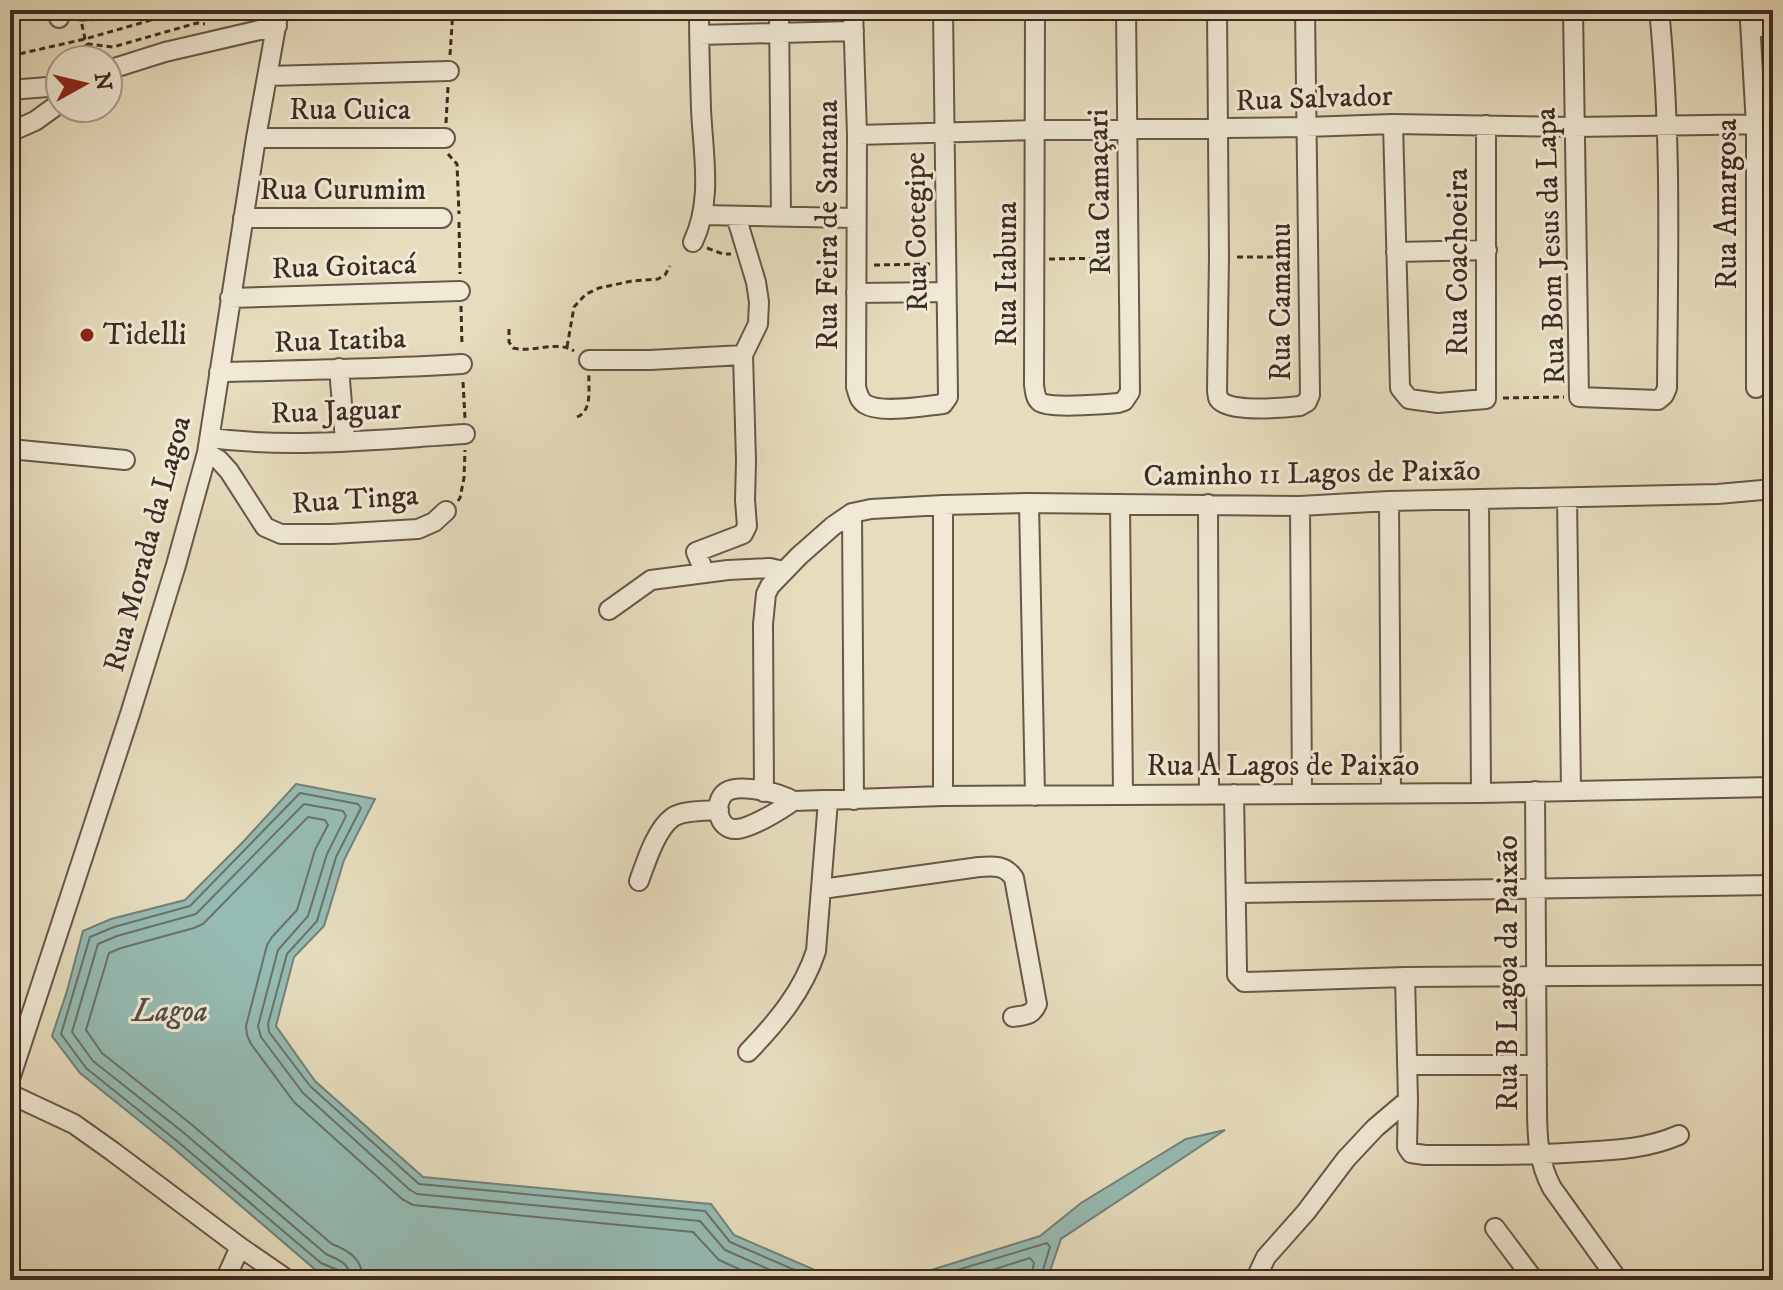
<svg xmlns="http://www.w3.org/2000/svg" width="1783" height="1290" viewBox="0 0 1783 1290" font-family="'IM FELL DW Pica',serif">
<style>
.water{fill:#96bbb3;stroke:#738179;stroke-width:2}
.lines{fill:none;stroke-linecap:round;stroke-linejoin:round}
.shore{stroke:#6a726a;stroke-width:2}
.minor-casing{stroke:#695749;stroke-width:22}
.path{stroke:#3f2a22;stroke-width:3;stroke-dasharray:6 4;stroke-linecap:butt}
.minor{stroke:#efe9d5;stroke-width:18}
.poi-dot{fill:#8f2418;stroke:#efe9d5;stroke-width:3}
.labels{text-anchor:middle;dominant-baseline:central;stroke-width:6;stroke-linejoin:round;paint-order:stroke}
.street-label{font-size:30px;fill:#3f2a22;stroke:#efe9d5}
.poi-label{font-size:30px;fill:#3f2a22;stroke:#efe9d5;text-anchor:start}
.water-label{font-size:32px;font-style:italic;fill:#554e46;stroke:#efe9d5}
</style>
<rect width="100%" height="100%" fill="#e6ddbe"/>
<filter id="stains"><feTurbulence type="fractalNoise" baseFrequency=".0025" numOctaves="4"/><feColorMatrix values="0 0 0 0 .2 0 0 0 0 .09 0 0 0 0 .02 0 0 0 .5 -.17"/></filter>
<radialGradient id="worn" r=".72"><stop offset=".6" stop-color="#630" stop-opacity="0"/><stop offset="1" stop-color="#630" stop-opacity=".3"/></radialGradient>
<path class="water" d="M 296,784 L 375,799 L 344,860 L 324,926 L 294,957 L 276,1026 L 315,1081 L 423,1177 L 711,1204 L 734,1235 L 838,1280 L 342,1280 L 317,1271 L 172,1147 L 80,1073 L 52,1036 L 67,991 L 83,931 L 111,919 L 185,900 L 243,842 Z
M 1225,1130 L 1061,1239 L 1047,1280 L 874,1280 L 928,1271 L 1040,1236 L 1081,1203 L 1186,1139 Z"/>
<g class="lines">
<path class="shore" d="M 341,1280 L 338,1270 L 321,1263 L 177,1141 L 86,1068 L 61,1034 L 90,937 L 114,927 L 190,906 L 300,793 L 358,804 L 361,808 L 336,857 L 317,921 L 287,954 L 268,1024 L 269,1032 L 310,1086 L 419,1184 L 705,1211 L 730,1242 L 818,1280
M 351,1280 C 350,1263 339,1260 326,1254 L 184,1133 L 93,1061 L 72,1032 L 98,944 L 117,936 L 196,914 L 304,804 L 343,811 L 346,816 L 327,854 L 308,916 L 278,950 L 258,1026 L 261,1037 L 303,1093 L 410,1190 L 417,1194 L 700,1221 L 725,1250 L 793,1280
M 363,1280 C 362,1259 350,1251 332,1244 L 191,1124 L 102,1053 L 86,1030 L 109,953 L 121,948 L 194,928 L 203,924 L 308,817 L 325,820 L 328,825 L 315,850 L 297,910 L 272,937 L 267,945 L 246,1026 L 247,1035 L 251,1044 L 294,1102 L 402,1199 L 413,1205 L 693,1232 L 719,1260 L 763,1280
M 924,1280 L 1047,1243 L 1050,1247 L 1040,1280
M 960,1280 L 1030,1258 L 1034,1263 L 1030,1280"/>
<defs>
<path id="minor" d="M 779,10 L 781,216
M 853,10 L 857,135 L 856,387 C 858,394 859,400 865,404 C 881,414 924,406 943,404 L 948,397 L 943,10
M 1035,10 L 1034,385 C 1035,391 1035,398 1040,402 C 1048,409 1105,404 1118,403 L 1124,401 L 1130,392 L 1126,10
M 1217,10 L 1219,257 L 1217,391 C 1218,397 1217,399 1222,402 C 1236,412 1283,408 1300,406 L 1307,402 L 1310,395 L 1305,10
M 1573,10 L 1579,397 L 1658,400 L 1664,395 L 1667,388 C 1668,262 1672,135 1659,10
M 59,18 L 59,10
M 1750,21 L 1756,125 L 1756,388
M 1751,27 L 1773,27
M 699,35 L 854,31
M 108,70 L 165,52 L 277,26
M 268,76 L 449,71
M 10,90 L 60,86
M 1393,124 L 1400,388 L 1409,399 L 1438,403 L 1486,399 L 1486,125
M 10,132 L 35,121 L 60,103
M 857,135 L 1035,130 L 1306,127 L 1393,124 L 1574,127 L 1773,124
M 256,138 L 445,138
M 703,215 L 856,218
M 243,218 L 442,218
M 693,242 C 713,200 703,154 701,109 C 700,76 699,43 699,10
M 1396,252 L 1487,250
M 856,293 L 946,292
M 230,298 L 460,291
M 589,360 L 650,360 L 743,355
M 339,368 L 345,441
M 219,372 C 300,370 381,369 462,364
M 210,438 C 294,449 381,439 465,434
M 10,449 L 125,460
M 207,453 L 219,460 L 229,471 L 265,527 L 281,534 L 332,534 L 418,529 L 434,522 L 446,511
M 1567,498 L 1571,790
M 1479,500 L 1481,793
M 1389,501 L 1391,793
M 1029,503 L 1035,796
M 1208,504 L 1209,794
M 1120,505 L 1123,795
M 1300,506 L 1302,793
M 852,513 L 854,800
M 704,571 L 696,552 L 743,534 L 747,526 L 745,500 L 746,461 L 743,355 L 758,324 L 759,302 L 756,282 L 736,216
M 609,610 L 651,580 L 728,570 L 770,568 L 783,571
M 1535,791 L 1537,1107 C 1537,1136 1538,1162 1552,1188 L 1618,1280
M 764,792 L 763,624 L 766,594 L 770,586 L 799,556 L 833,526 L 852,513 L 871,509 L 943,505 L 1029,503 L 1300,506 L 1389,501 L 1718,494 L 1773,489
M 1234,794 L 1237,969 L 1237,975 L 1244,982 L 1405,977 L 1773,975
M 943,796 L 943,505
M 793,801 C 781,810 751,828 737,829 C 718,831 712,802 726,792 C 740,783 780,793 793,801 L 943,796 L 1481,793 L 1773,787
M 639,881 C 646,862 656,829 673,817 C 684,810 706,811 719,810
M 822,889 L 979,867 C 994,866 1005,865 1014,878 L 1037,1004 C 1032,1016 1025,1015 1013,1017
M 1236,893 L 1773,885
M 1405,977 L 1408,1100 L 1407,1147 L 1411,1153 L 1425,1155 C 1477,1155 1529,1156 1581,1152 C 1617,1150 1646,1149 1679,1135
M 748,1052 C 777,1022 803,991 816,951 L 828,801
M 1407,1065 L 1537,1065
M 10,1079 L 130,714 L 176,565 L 207,453 L 256,138 L 279,10
M 10,1094 L 74,1124 L 112,1151 L 240,1247 L 288,1280
M 1495,1228 L 1534,1280
M 225,1280 L 240,1247
M 1255,1280 L 1266,1257 L 1306,1212 L 1346,1159 L 1375,1128 L 1408,1100"/>
</defs>
<use href="#minor" class="minor-casing"/>
<path class="path" d="M 75,19 L 81,20 L 85,39 L 88,44 L 113,47 L 197,23 L 205,24
M 81,20 L 116,19 L 114,10
M 450,55 L 453,10
M 10,56 L 85,39 L 186,10
M 67,60 L 88,44
M 49,69 L 60,64
M 446,123 L 448,87
M 448,154 L 457,164 L 459,214
M 459,222 L 460,274
M 707,248 L 723,254 L 731,254
M 1237,257 L 1293,257
M 1049,259 L 1113,258
M 874,265 L 930,264
M 461,306 L 462,346
M 509,329 L 509,342 L 513,348 C 533,353 557,340 574,351
M 567,347 L 574,307 L 586,294 L 599,288 L 632,281 L 658,279 L 665,275 L 670,266
M 463,382 L 465,418
M 1503,398 L 1564,397
M 577,417 C 593,410 588,389 589,374
M 458,501 L 460,498 L 464,478 L 465,450"/>
<use href="#minor" class="minor"/>
</g>
<circle class="poi-dot" cx="87" cy="335" r="8"/>
<g class="labels">
<g class="street-label">
<text transform="translate(1314 99) rotate(-2)">Rua Salvador</text>
<text x="350" y="110">Rua Cuica</text>
<text x="343" y="190">Rua Curumim</text>
<text transform="translate(1100 192) rotate(-91)">Rua Camaçari</text>
<text transform="translate(1727 204) rotate(-90)">Rua Amargosa</text>
<text transform="translate(828 225) rotate(-90)">Rua Feira de Santana</text>
<text transform="translate(917 232) rotate(-91)">Rua Cotegipe</text>
<text transform="translate(1551 246) rotate(-92)">Rua Bom Jesus da Lapa</text>
<text transform="translate(1458 262) rotate(-90)">Rua Coachoeira</text>
<text transform="translate(344 267) rotate(-2)">Rua Goitacá</text>
<text transform="translate(1007 274) rotate(-90)">Rua Itabuna</text>
<text transform="translate(1281 302) rotate(-90)">Rua Camamu</text>
<text transform="translate(340 341) rotate(-2)">Rua Itatiba</text>
<text transform="translate(336 412) rotate(-2)">Rua Jaguar</text>
<text transform="translate(1312 474) rotate(-1)">Caminho 11 Lagos de Paixão</text>
<text transform="translate(355 500) rotate(-4)">Rua Tinga</text>
<text transform="translate(148 544) rotate(-75)">Rua Morada da Lagoa</text>
<text x="1283" y="766">Rua A Lagos de Paixão</text>
<text transform="translate(1508 973) rotate(-90)">Rua B Lagoa da Paixão</text>
</g>
<g class="poi-label">
<text x="103" y="335">Tidelli</text>
</g>
<g class="water-label">
<text x="170" y="1012">Lagoa</text>
</g>
</g>
<rect width="1783" height="1290" fill="none" stroke="#e6ddbe" stroke-width="40"/>
<rect x="12" y="12" width="1759" height="1266" fill="none" stroke="#3f2a22" stroke-width="4"/>
<rect x="20" y="20" width="1743" height="1250" fill="none" stroke="#3f2a22" stroke-width="2"/>
<g transform="translate(84 84) rotate(82)"><circle r="38" fill="#efe9d5" stroke="#a99d8d" stroke-width="2"/>
<path d="M0-6L14 30L0 20L-14 30Z" fill="#8f2418"/>
<text y="-12" font-size="22" font-weight="bold" text-anchor="middle" fill="#3f2a22">N</text>
</g>
<rect width="100%" height="100%" filter="url(#stains)"/>
<rect width="100%" height="100%" fill="url(#worn)"/>
</svg>
